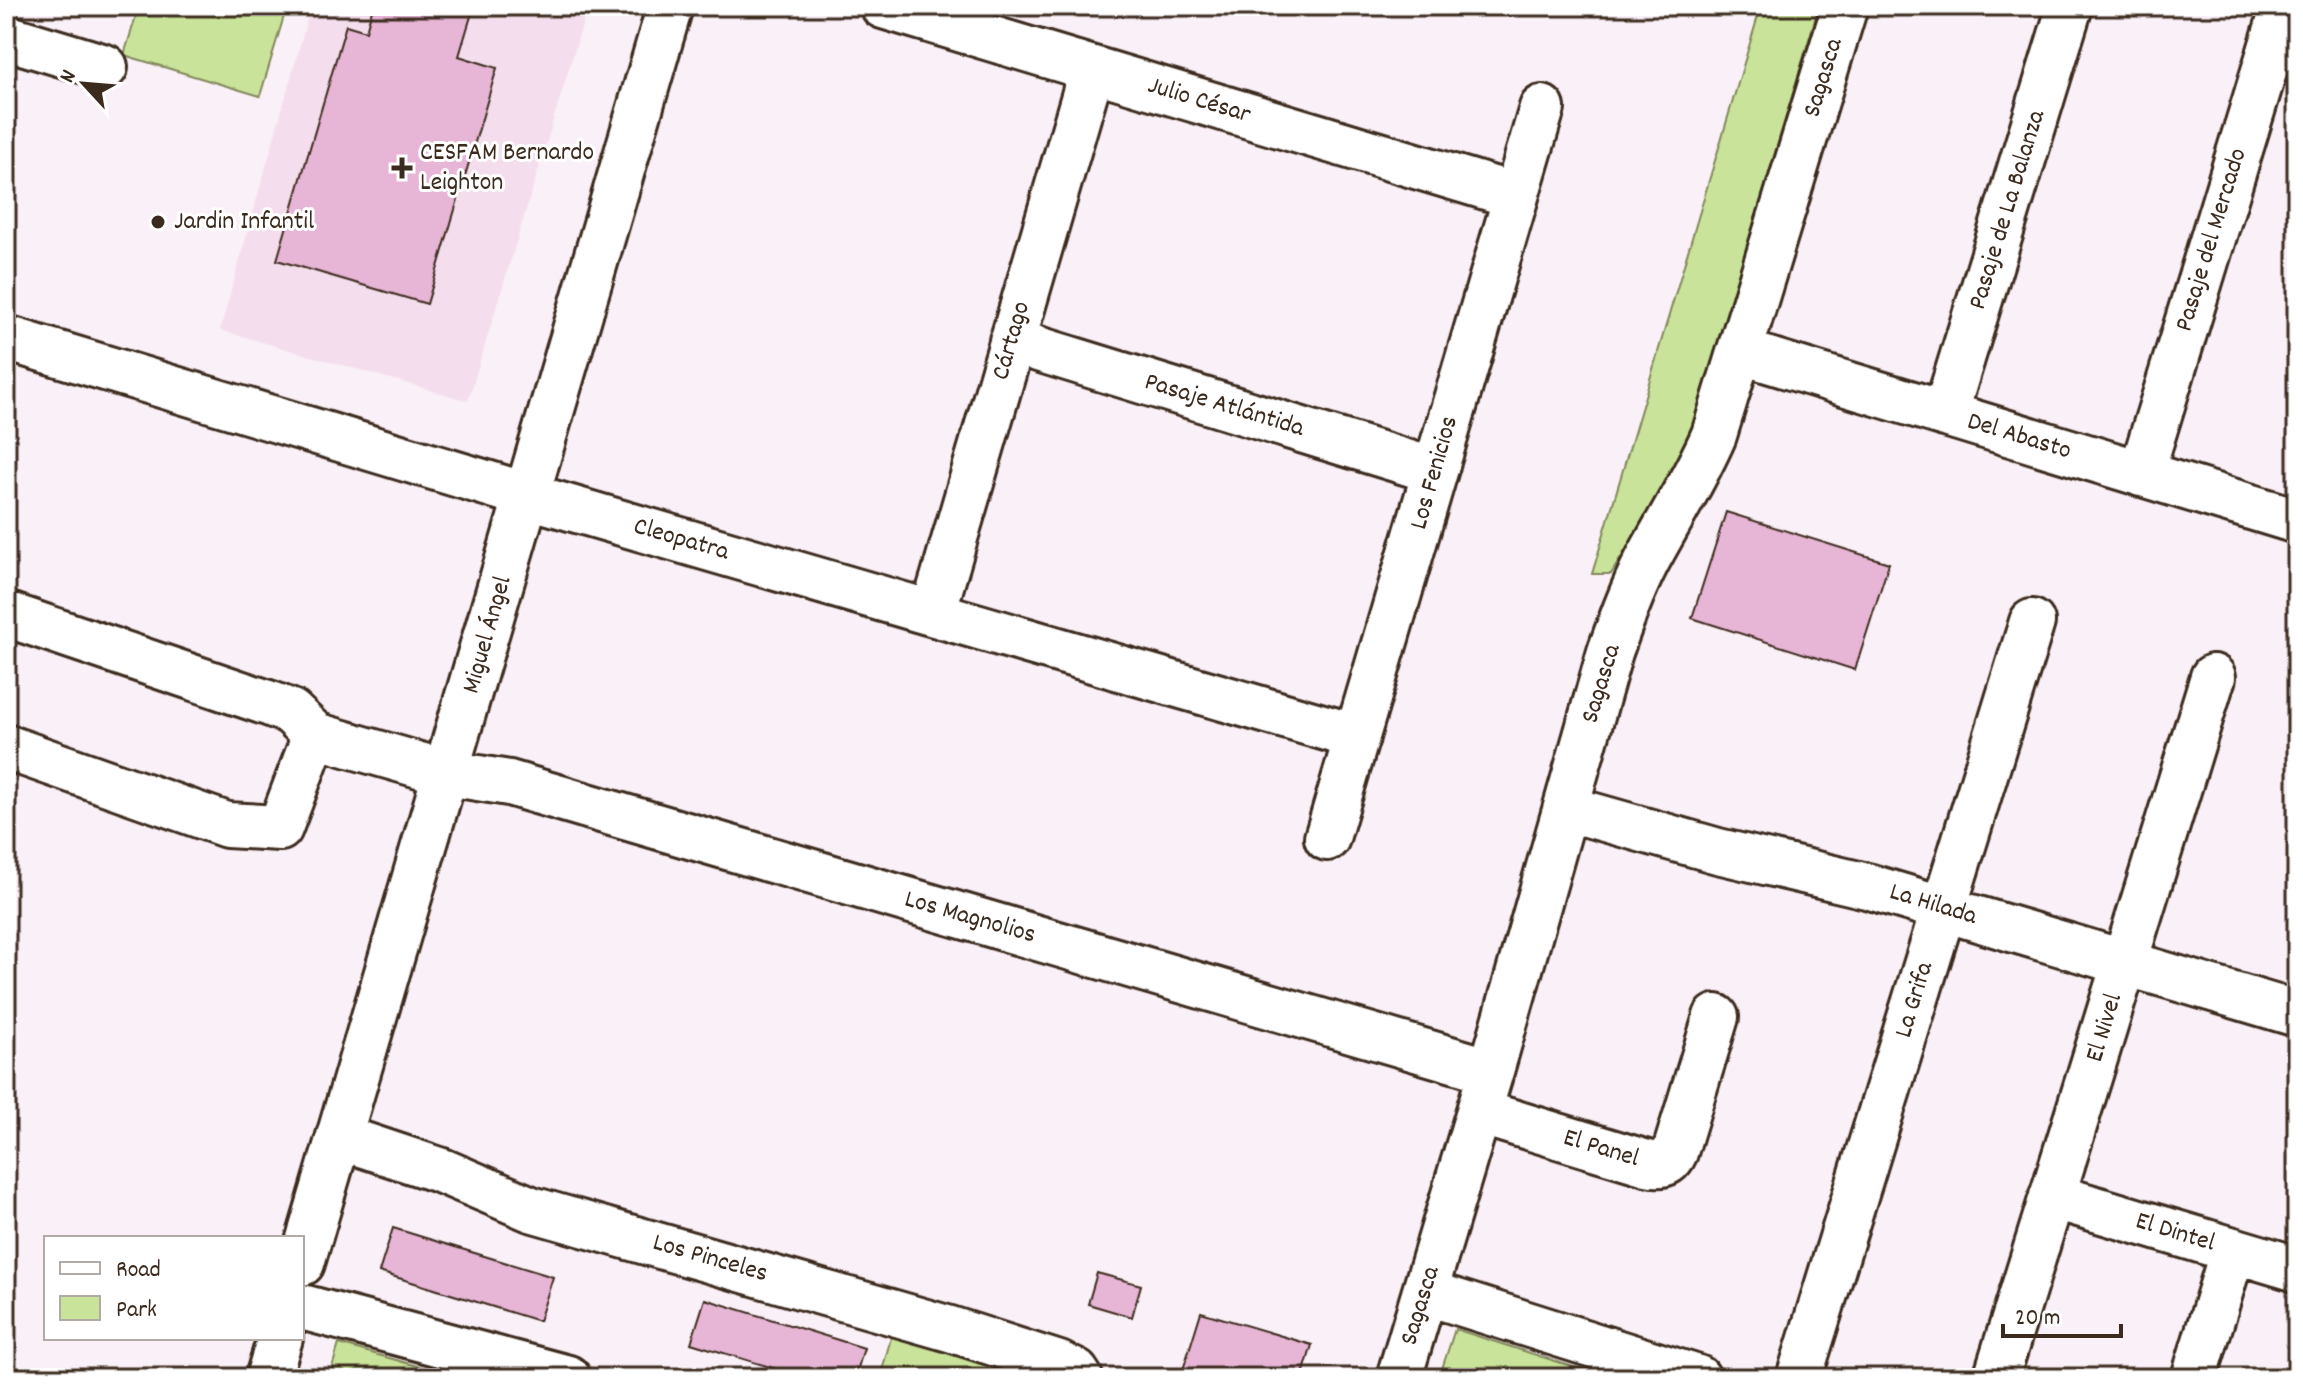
<svg xmlns="http://www.w3.org/2000/svg" width="2303" height="1384" viewBox="0 0 2303 1384" font-family="Dekko,sans-serif">
<style>
.built{fill:#f4deed}
.green{fill:#c9e49a;stroke:#82875c;stroke-width:2}
.building{fill:#e7b5d5;stroke:#3b2a1e;stroke-width:2}
.lines{fill:none;stroke-linecap:round;stroke-linejoin:round}
.minor-casing{stroke:#3b2a1e;stroke-width:50}
.minor{stroke:#fff;stroke-width:44}
.poi-dot{fill:#3b2a1e;stroke:#fff;stroke-width:3}
.labels{text-anchor:middle;dominant-baseline:central;stroke-width:6;stroke-linejoin:round;paint-order:stroke}
.street-label{font-size:26px;fill:#3b2a1e;stroke:#fff}
.poi-label{font-size:26px;fill:#3b2a1e;stroke:#fff;text-anchor:start}
</style>
<rect width="100%" height="100%" fill="#faf0f7"/>
<filter id="ink" filterUnits="userSpaceOnUse"><feTurbulence type="fractalNoise" baseFrequency=".0125" numOctaves="2"/><feDisplacementMap in="SourceGraphic" scale="16" xChannelSelector="R" yChannelSelector="G"/><feConvolveMatrix kernelMatrix="1 2 1 2 8 2 1 2 1" color-interpolation-filters="sRGB"/></filter>
<g filter="url(#ink)">
<path class="built" d="M 311,6 L 588,6 L 468,401 L 220,330 Z"/>
<path class="green" d="M 139,6 L 287,6 L 260,96 L 124,55 Z
M 1761,6 L 1808,6 L 1818,9 L 1686,452 L 1611,574 L 1592,574 Z
M 1455,1329 L 1608,1378 L 1439,1378 Z
M 892,1334 L 1042,1378 L 880,1378 Z
M 339,1344 L 453,1376 L 452,1378 L 329,1378 Z"/>
<path class="building" d="M 373,6 L 474,6 L 459,56 L 497,68 L 427,304 L 277,260 L 346,25 L 366,31 Z
M 1726,512 L 1889,563 L 1855,670 L 1692,618 Z
M 393,1228 L 553,1277 L 539,1321 L 379,1272 Z
M 1097,1273 L 1141,1285 L 1132,1317 L 1088,1304 Z
M 705,1299 L 864,1348 L 855,1378 L 806,1378 L 691,1343 Z
M 1201,1312 L 1312,1345 L 1302,1378 L 1198,1378 L 1182,1373 Z"/>
<g class="lines">
<defs>
<path id="minor" d="M 883,6 L 1516,196
M 6,37 L 105,67
M 6,338 L 529,496 L 1357,737
M 1012,341 L 1435,471
M 1742,352 L 2297,521
M 1945,414 L 2070,6
M 2141,474 L 2284,6
M 933,613 L 1092,69
M 6,614 L 271,704 L 291,712 L 315,735 L 280,828 L 227,825 L 6,747
M 315,735 L 447,773 L 509,783 L 1491,1071
M 1566,808 L 1718,851 L 1867,886 L 2297,1014
M 1327,838 L 1542,108
M 1479,1112 L 1647,1163 C 1660,1166 1669,1165 1675,1152 L 1716,1017
M 340,1137 L 442,1171 L 531,1209 L 950,1329 L 1059,1364 L 1076,1372 L 1080,1378
M 2052,1196 L 2297,1269
M 302,1263 L 670,6
M 1425,1292 L 1698,1378
M 302,1307 L 568,1378
M 268,1378 L 280,1338
M 1399,1378 L 1491,1071 L 1610,652 C 1621,621 1632,590 1647,561 C 1670,518 1695,479 1714,435 L 1845,6
M 1799,1378 L 2032,622
M 1996,1378 L 2213,677
M 2194,1378 L 2233,1250"/>
</defs>
<use href="#minor" class="minor-casing"/>
<use href="#minor" class="minor"/>
</g>
</g>
<g class="poi-dot">
<path d="M398 156h8v8h8v8h-8v8h-8v-8h-8v-8h8z"/>
<circle cx="158" cy="222" r="8"/>
</g>
<g class="labels">
<g class="street-label">
<text transform="translate(1824 78) rotate(-73)">Sagasca</text>
<text transform="translate(1199 101) rotate(17)">Julio César</text>
<text transform="translate(2008 210) rotate(-73)">Pasaje de La Balanza</text>
<text transform="translate(2212 240) rotate(-73)">Pasaje del Mercado</text>
<text transform="translate(1012 341) rotate(-74)">Cártago</text>
<text transform="translate(1224 406) rotate(17)">Pasaje Atlántida</text>
<text transform="translate(2019 437) rotate(17)">Del Abasto</text>
<text transform="translate(1435 473) rotate(-74)">Los Fenicios</text>
<text transform="translate(681 540) rotate(16)">Cleopatra</text>
<text transform="translate(488 635) rotate(-74)">Miguel Ángel</text>
<text transform="translate(1602 684) rotate(-73)">Sagasca</text>
<text transform="translate(1933 905) rotate(17)">La Hilada</text>
<text transform="translate(970 918) rotate(16)">Los Magnolios</text>
<text transform="translate(1915 1000) rotate(-73)">La Grifa</text>
<text transform="translate(2105 1028) rotate(-73)">El Nivel</text>
<text transform="translate(1601 1149) rotate(17)">El Panel</text>
<text transform="translate(2175 1233) rotate(17)">El Dintel</text>
<text transform="translate(710 1259) rotate(16)">Los Pinceles</text>
<text transform="translate(1421 1306) rotate(-73)">Sagasca</text>
</g>
<g class="poi-label">
<text x="420" y="153">CESFAM Bernardo<tspan x="420" dy="30">Leighton</tspan></text>
<text x="174" y="222">Jardin Infantil</text>
</g>
</g>
<rect width="2303" height="1384" fill="none" stroke="#fff" stroke-width="32"/>
<rect x="16" y="16" width="2271" height="1352" fill="none" stroke="#3b2a1e" stroke-width="3" filter="url(#ink)"/>
<rect x="44" y="1236" width="260" height="104" fill="#ffffff" stroke="#b1aaa5" stroke-width="2"/>
<rect x="60" y="1262" width="40" height="12" fill="#ffffff" stroke="#b1aaa5" stroke-width="2"/>
<text x="116" y="1276" font-size="24" fill="#3b2a1e">Road</text>
<rect x="60" y="1296" width="40" height="24" fill="#c9e49a" stroke="#b1aaa5" stroke-width="2"/>
<text x="116" y="1316" font-size="24" fill="#3b2a1e">Park</text>
<g transform="translate(84 84) rotate(296)" stroke="#ffffff" stroke-width="6" paint-order="stroke">
<path d="M0-6L14 30L0 20L-14 30Z" fill="#3b2a1e"/>
<text y="-12" font-size="22" font-weight="bold" text-anchor="middle" fill="#3b2a1e">N</text>
</g>
<path d="M2003 1324v12h118v-12" fill="none" stroke="#3b2a1e" stroke-width="4"/>
<text x="2015" y="1324" font-size="24" fill="#3b2a1e" stroke="#ffffff" stroke-width="6" paint-order="stroke">20 m</text>
</svg>
